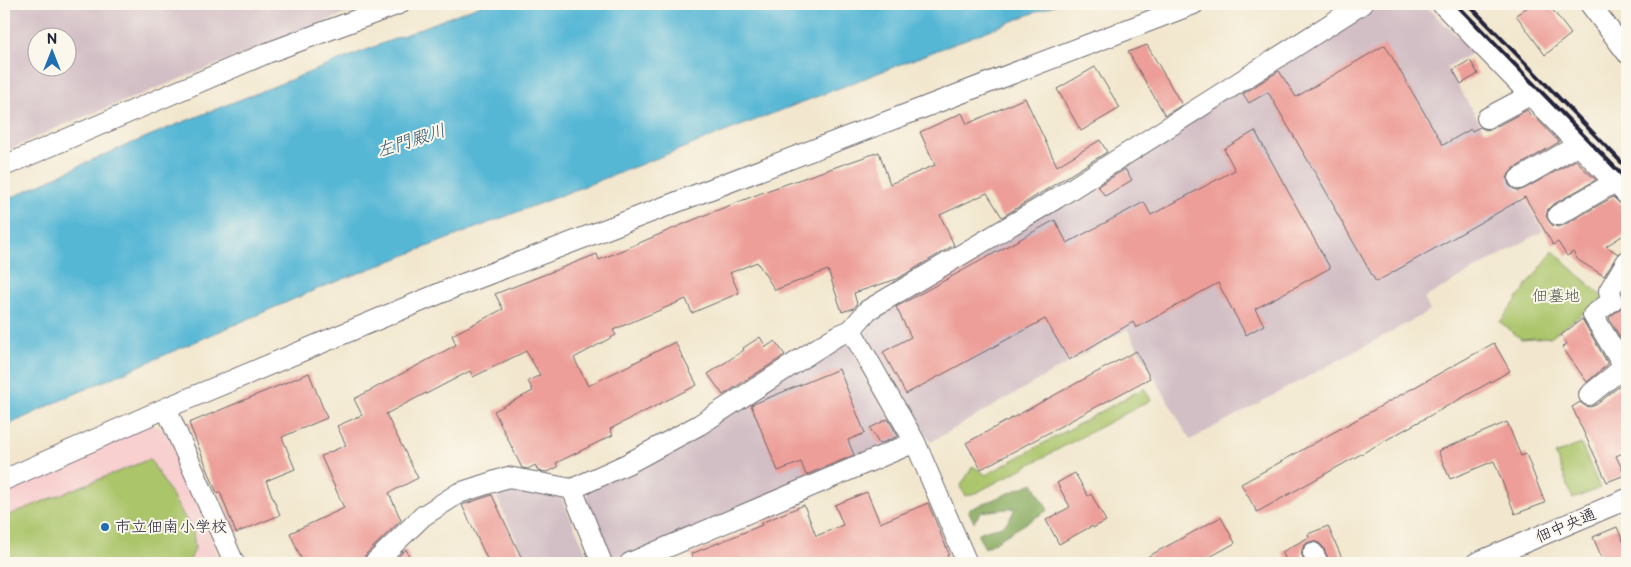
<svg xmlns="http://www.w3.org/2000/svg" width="1631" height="567" viewBox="0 0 1631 567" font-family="'Balsamiq Sans','Klee One',sans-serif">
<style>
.built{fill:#f7d0cf}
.industrial{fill:#d2bec5;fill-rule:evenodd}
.green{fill:#abc56b;stroke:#667453}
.forest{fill:#88aa5f;stroke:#55664d}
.water{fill:#56b7d5;stroke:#3c6c88}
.building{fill:#ed9e98}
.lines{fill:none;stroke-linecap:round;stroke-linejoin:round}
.minor-casing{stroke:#6b676e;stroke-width:22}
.minor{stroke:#fff;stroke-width:20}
.rail{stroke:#22223b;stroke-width:4}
.poi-dot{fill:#1f6fb2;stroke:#fbf7ec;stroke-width:2}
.labels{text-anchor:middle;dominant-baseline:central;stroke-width:4;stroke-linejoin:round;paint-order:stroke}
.park-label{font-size:16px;fill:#525b4c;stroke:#fbf7ec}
.street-label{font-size:16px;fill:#22223b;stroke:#fbf7ec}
.poi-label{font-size:16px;fill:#22223b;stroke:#fbf7ec;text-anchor:start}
.water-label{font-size:18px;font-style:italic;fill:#345671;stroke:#fbf7ec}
</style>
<rect width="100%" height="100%" fill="#fbf7ec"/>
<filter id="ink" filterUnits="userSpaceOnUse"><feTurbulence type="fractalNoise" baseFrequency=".02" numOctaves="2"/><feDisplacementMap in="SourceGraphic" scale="10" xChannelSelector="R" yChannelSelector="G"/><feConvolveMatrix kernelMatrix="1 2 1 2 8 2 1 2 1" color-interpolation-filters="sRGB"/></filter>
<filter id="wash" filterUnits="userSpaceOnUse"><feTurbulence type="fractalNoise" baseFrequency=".0096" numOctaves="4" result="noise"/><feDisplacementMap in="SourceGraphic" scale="20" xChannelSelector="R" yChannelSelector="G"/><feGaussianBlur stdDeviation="1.12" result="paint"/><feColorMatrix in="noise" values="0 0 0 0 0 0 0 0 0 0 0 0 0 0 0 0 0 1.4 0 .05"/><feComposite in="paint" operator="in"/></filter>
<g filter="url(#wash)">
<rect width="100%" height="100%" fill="#f2e7ce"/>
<path class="built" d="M 150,424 L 168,431 L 221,563 L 4,563 L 4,490 Z"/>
<path class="industrial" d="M 4,4 L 370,4 L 61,126 L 4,152 ZM 38,38 L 68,38 L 68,68 L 38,68 Z
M 1366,4 L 1423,4 L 1474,52 L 1447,67 L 1543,231 L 1424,298 L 1430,311 L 1190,440 L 1127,329 L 931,442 L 866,336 L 872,317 Z
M 837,343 L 849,345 L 903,439 L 621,560 L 608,555 L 586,499 L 589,489 Z
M 514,484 L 561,497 L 591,563 L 527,563 L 494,492 Z"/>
<path class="green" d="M 1553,251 L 1604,298 L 1550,337 L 1521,339 L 1500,322 Z
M 1144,388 L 1151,400 L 978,492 L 966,496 L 960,487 L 973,466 L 986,475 Z
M 1581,444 L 1600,488 L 1573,499 L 1555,454 Z
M 150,459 L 193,531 L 195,548 L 189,563 L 4,563 L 4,517 Z"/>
<path class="forest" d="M 1033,483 L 1048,510 L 985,548 L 977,534 C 996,523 1004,535 1015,508 L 981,512 L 974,522 L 968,510 Z"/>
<path class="water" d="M 483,4 L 1057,4 L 315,290 L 72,395 L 4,427 L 4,201 L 94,159 L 173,126 Z"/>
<g id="blocks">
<path class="building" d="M 1532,4 L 1548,4 L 1571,34 L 1545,55 L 1516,15 Z
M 1147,45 L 1182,105 L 1165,115 L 1128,52 Z
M 1385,45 L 1443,145 L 1471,129 L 1472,131 L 1480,127 L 1486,130 L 1492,129 L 1527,110 L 1531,116 L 1533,115 L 1559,142 L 1513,169 L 1509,174 L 1507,178 L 1509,185 L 1514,189 L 1518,191 L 1524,189 L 1576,160 L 1585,170 L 1596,180 L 1552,205 L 1548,209 L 1546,216 L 1548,220 L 1552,225 L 1558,227 L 1564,225 L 1613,197 L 1623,206 L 1620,207 L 1627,220 L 1627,233 L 1606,246 L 1618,254 L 1604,276 L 1578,260 L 1573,252 L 1567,256 L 1558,242 L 1553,245 L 1525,197 L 1376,282 L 1334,208 L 1335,207 L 1268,92 L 1249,103 L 1243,94 L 1279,71 L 1296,97 Z
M 1470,60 L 1478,74 L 1461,84 L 1453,70 Z
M 1095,67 L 1120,108 L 1081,131 L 1057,89 Z
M 1025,98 L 1057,166 L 1100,140 L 1107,152 L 1002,217 L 987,193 L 940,215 L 954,245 L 897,279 L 854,293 L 857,304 L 854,308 L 842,312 L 828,270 L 775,290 L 757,262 L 730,273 L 739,293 L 692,313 L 686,299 L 613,330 L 616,335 L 574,358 L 588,386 L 675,342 L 697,385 L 610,429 L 613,435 L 556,463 L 558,467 L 548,472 L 538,471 L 535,465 L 528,469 L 522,468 L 494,411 L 533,391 L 528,381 L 540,375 L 526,351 L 473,377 L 470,371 L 426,394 L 426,393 L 386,414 L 418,478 L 389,493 L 401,520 L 366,554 L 362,563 L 303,563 L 290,533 L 344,508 L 321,456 L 346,445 L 337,426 L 362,415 L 354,399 L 456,345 L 452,335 L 503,309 L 495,294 L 597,254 L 599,260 L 705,215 L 769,190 L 879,152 L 890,184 L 935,165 L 920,132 L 962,113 L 967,124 Z
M 1255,131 L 1330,268 L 1255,309 L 1264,325 L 1246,335 L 1218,283 L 1136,328 L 1133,322 L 1069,360 L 1045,319 L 906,394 L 883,352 L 911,337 L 896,307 L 1055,220 L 1067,243 L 1144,202 L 1151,215 L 1235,170 L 1224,149 Z
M 1125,169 L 1132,180 L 1105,196 L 1098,186 Z
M 1627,296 L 1627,349 L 1609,318 L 1623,306 L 1624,298 Z
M 1582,319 L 1608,364 L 1587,382 L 1562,347 L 1567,344 L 1561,335 Z
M 760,337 L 766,347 L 775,341 L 785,355 L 723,395 L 708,374 L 744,350 L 743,348 Z
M 1494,343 L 1510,371 L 1257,512 L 1241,484 Z
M 1136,351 L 1150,378 L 981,469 L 966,443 Z
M 839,369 L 865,433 L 848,440 L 854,455 L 806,475 L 801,462 L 778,471 L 751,405 Z
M 309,373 L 327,418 L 282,437 L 295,469 L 266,481 L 280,515 L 236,533 L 220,492 L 217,493 L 189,423 Z
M 1627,380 L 1627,451 L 1616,456 L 1625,475 L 1607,482 L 1572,407 L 1580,402 L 1585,406 L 1590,407 L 1596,405 Z
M 888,419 L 898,436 L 879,444 L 870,428 Z
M 1507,422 L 1521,456 L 1526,454 L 1545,503 L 1515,514 L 1494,461 L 1450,479 L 1438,451 Z
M 1075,473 L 1088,496 L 1091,494 L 1106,521 L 1093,528 L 1092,526 L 1059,544 L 1046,520 L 1070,507 L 1057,483 Z
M 867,492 L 880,523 L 928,503 L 949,554 L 947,555 L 951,563 L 695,563 L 691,554 L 762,525 L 761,523 L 804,505 L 816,536 L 843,525 L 835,505 Z
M 492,495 L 524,563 L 489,563 L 462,505 Z
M 1221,517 L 1235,543 L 1199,563 L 1136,563 Z
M 1328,526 L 1344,563 L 1330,563 L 1323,547 L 1319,543 L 1313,541 L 1307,543 L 1303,547 L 1301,553 L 1305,563 L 1288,563 L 1282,552 L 1309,537 L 1308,534 Z
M 1617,527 L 1627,550 L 1627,563 L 1604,563 L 1593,537 Z
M 406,549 L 412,563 L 395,563 L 394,561 Z"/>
</g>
</g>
<g filter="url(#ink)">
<use href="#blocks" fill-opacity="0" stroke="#6b676e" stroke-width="1"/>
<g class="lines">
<defs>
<path id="minor" d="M 1442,4 L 1627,195
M 1590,4 L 1627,53
M 1487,118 L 1530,95
M 4,166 L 267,53 L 399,4
M 1519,179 L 1578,145
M 1558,215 L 1615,182
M 851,330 L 915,442 L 967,563
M 1589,395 L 1624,367 L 1593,315 L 1613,300 L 1609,291 L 1627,261
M 166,408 L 234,563
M 4,480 L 166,408 L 455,287 L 1194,4
M 572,489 L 602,563
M 1313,553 L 1318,563
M 374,563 L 423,516 L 459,493 L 508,477 L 572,489 L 627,464 L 699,425 L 835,337 L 851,330 L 868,310 L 1057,198 L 1362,4
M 630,563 L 915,442
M 1476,563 L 1627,499"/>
</defs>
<use href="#minor" class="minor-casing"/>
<use href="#minor" class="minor"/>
<path class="rail" d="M 1456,4 L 1627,180
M 1468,4 L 1627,168"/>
</g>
</g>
<circle class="poi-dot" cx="105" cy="527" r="5"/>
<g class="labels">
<g class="park-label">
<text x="1556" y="296">佃墓地</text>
</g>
<g class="street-label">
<text transform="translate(1566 526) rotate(-23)">佃中央通</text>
</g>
<g class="poi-label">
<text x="115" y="527">市立佃南小学校</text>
</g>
<g class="water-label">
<text transform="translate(411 141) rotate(-18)">左門殿川</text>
</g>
</g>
<rect width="1631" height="567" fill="none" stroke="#fbf7ec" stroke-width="20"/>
<g transform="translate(52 52)"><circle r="24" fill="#fbf7ec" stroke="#a4a2a5"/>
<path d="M0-4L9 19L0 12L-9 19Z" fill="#1f6fb2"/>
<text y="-8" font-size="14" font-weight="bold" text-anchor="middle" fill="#22223b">N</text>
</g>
</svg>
